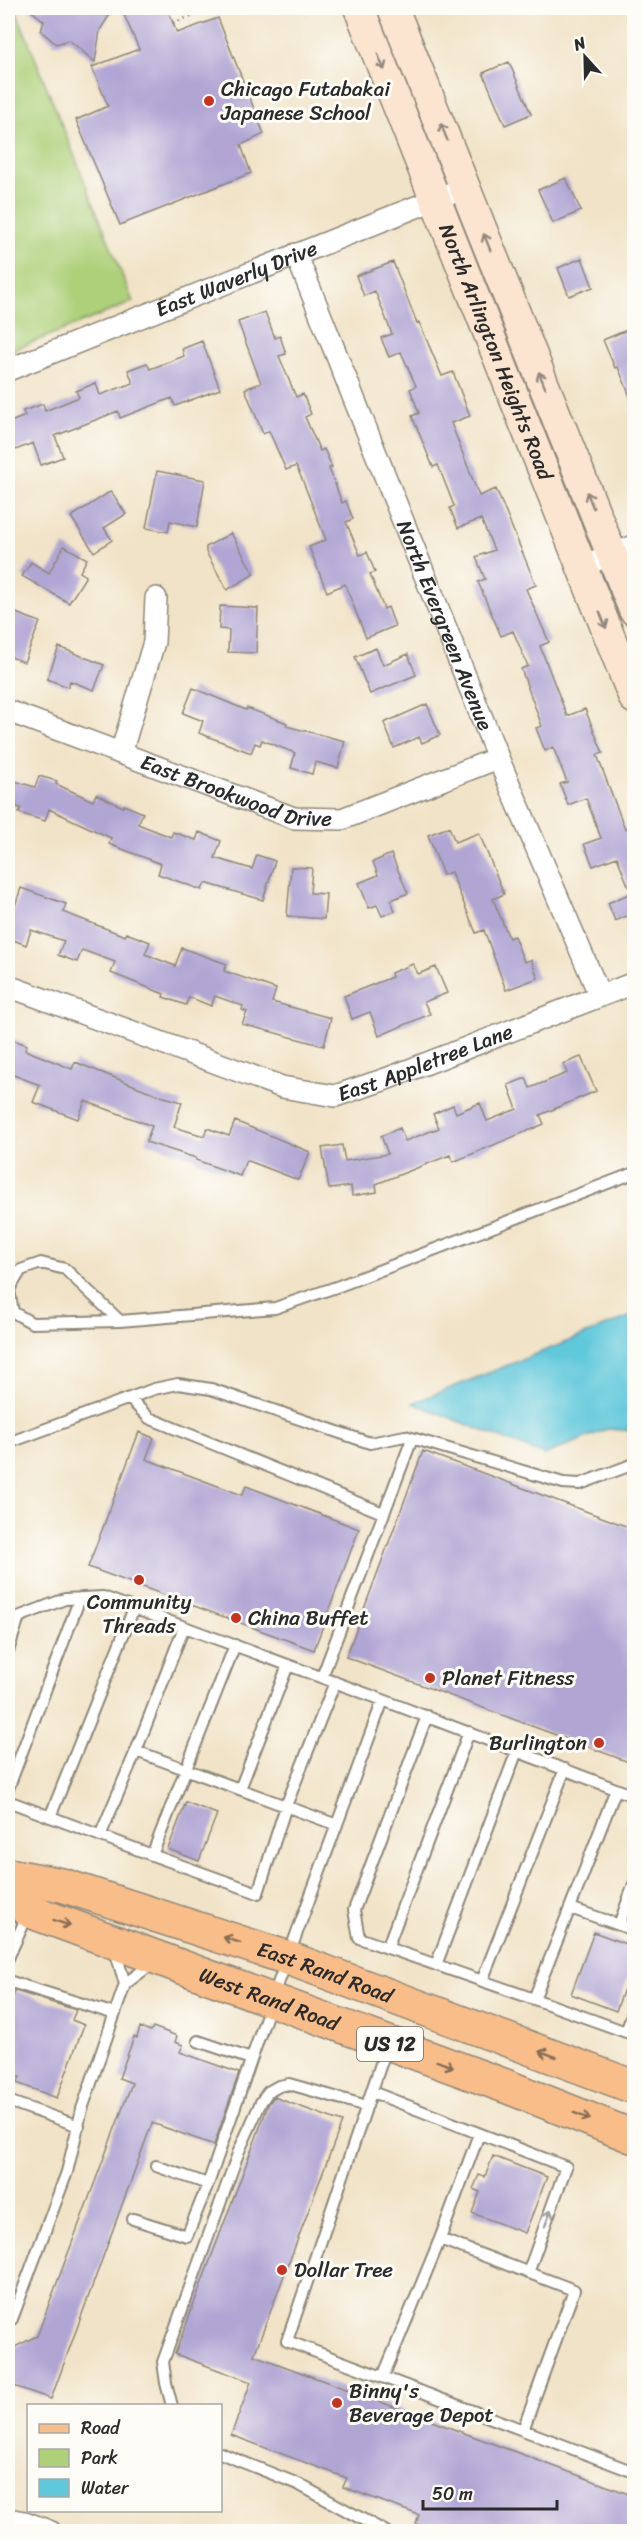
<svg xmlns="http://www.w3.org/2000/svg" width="642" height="2539" viewBox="0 0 642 2539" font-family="Sriracha,sans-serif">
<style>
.green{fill:#add079;stroke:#6c7e52;stroke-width:1.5}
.water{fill:#60c8db;stroke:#467a83;stroke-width:1.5}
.building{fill:#b1a5d4}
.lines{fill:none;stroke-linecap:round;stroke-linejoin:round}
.service-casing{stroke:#8e8779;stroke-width:14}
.minor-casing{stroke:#8e8779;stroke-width:24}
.secondary-casing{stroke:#8e8779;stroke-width:33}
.primary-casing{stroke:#8e8779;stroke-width:36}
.path{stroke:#8e8779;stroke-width:3;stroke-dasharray:1.5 4.5;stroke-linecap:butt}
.service{stroke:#fff;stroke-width:10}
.minor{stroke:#fff;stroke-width:21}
.secondary{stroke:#fce5d0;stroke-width:30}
.primary{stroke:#f8bd89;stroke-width:33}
.oneway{stroke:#94887e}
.oneway2{stroke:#876d55}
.oneway3{stroke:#a0a0a0}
.poi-dot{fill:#c8321e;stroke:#fdfcf7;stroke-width:2}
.labels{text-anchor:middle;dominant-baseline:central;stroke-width:6;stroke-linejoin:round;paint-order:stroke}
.shield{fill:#fdfcf7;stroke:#6a6a68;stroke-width:1.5}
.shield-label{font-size:20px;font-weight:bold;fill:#2b2b2b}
.poi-label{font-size:21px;fill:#2b2b2b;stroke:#fdfcf7;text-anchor:start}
.street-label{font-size:21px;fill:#2b2b2b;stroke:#fdfcf7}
</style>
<rect width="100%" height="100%" fill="#fdfcf7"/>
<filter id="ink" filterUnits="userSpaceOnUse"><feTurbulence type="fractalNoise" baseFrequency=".0167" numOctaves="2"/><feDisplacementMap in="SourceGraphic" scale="12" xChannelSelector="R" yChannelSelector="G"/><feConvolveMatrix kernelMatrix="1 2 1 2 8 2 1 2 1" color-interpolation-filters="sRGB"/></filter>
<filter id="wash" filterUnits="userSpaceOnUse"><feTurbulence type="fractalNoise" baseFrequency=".008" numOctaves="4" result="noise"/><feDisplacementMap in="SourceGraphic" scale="24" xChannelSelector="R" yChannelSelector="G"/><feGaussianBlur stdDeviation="1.35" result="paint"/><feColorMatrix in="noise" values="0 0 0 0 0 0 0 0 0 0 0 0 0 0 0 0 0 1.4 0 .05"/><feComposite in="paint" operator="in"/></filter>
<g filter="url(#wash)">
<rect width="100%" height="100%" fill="#f1e3c7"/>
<path class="green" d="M 8,8 L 15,8 L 133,302 L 8,352 Z"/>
<path class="water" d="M 634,1315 L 634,1431 L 607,1429 L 544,1455 L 413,1403 Z"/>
<g id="blocks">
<path class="building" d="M 28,8 L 114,8 L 100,30 L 95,62 L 69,40 L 56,44 L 41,31 L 44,21 Z
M 121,8 L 167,8 L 177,33 L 218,18 L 264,134 L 241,145 L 251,173 L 120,225 L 76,120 L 108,106 L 92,67 L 139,49 Z
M 509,62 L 531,114 L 505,125 L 483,73 Z
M 566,178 L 581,211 L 553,223 L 538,190 Z
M 582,258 L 593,287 L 569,296 L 558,268 Z
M 393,262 L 417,323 L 419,322 L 442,376 L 453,372 L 470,416 L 451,423 L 479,496 L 496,489 L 536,585 L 526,589 L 549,642 L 540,646 L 567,716 L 585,709 L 603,753 L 597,755 L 625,829 L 629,827 L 634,840 L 634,913 L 615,921 L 608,903 L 631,893 L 617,857 L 593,866 L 584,844 L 601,838 L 586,798 L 568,805 L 560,784 L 567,782 L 553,747 L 545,751 L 536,728 L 542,726 L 521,669 L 528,666 L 513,631 L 501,636 L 478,582 L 485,579 L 476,557 L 494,550 L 481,519 L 458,528 L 450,508 L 454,506 L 438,465 L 433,467 L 412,416 L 419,413 L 410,389 L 416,386 L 401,352 L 389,357 L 381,338 L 392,334 L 375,291 L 364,296 L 356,276 Z
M 265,312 L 275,338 L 280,336 L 286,354 L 279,356 L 296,397 L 303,394 L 311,414 L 305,417 L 320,451 L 324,449 L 332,467 L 329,468 L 342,503 L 346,501 L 353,519 L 346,522 L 360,555 L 367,552 L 375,572 L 370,574 L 384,609 L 388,607 L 395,626 L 366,638 L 345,584 L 327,592 L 309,547 L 326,540 L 302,479 L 296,466 L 286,470 L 269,431 L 263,434 L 245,389 L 261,383 L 238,322 Z
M 634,327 L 634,406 L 618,367 L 615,368 L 603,340 Z
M 202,341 L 220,389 L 175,406 L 172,398 L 120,418 L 118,411 L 55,436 L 63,457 L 41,465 L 33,443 L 8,453 L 8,423 L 25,416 L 23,411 L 43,404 L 45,411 L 79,397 L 76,391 L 96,383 L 100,395 L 133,383 L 128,370 L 147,363 L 150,369 L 184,356 L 182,349 Z
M 157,471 L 205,480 L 197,527 L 170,521 L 168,532 L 146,528 Z
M 111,491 L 126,514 L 104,528 L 112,540 L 94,552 L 71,517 Z
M 231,533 L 254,574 L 227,590 L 206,552 L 206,547 Z
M 64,546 L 87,559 L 80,572 L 86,576 L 69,603 L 22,576 L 31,562 L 49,573 Z
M 220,606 L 258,608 L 256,653 L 228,652 L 229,630 L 219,629 Z
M 8,610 L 40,622 L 24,662 L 8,656 Z
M 59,647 L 104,665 L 94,690 L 70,681 L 68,687 L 47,679 Z
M 376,648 L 383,665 L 408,654 L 416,675 L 370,694 L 355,657 Z
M 193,688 L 246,710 L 247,708 L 287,723 L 286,726 L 345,741 L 338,768 L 315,762 L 312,774 L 291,768 L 295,753 L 262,740 L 260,745 L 255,743 L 251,753 L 199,733 L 203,721 L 183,713 Z
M 427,704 L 440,735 L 422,743 L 419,737 L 394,748 L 384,723 Z
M 39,776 L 57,781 L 56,784 L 93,801 L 96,794 L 123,807 L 124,805 L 143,813 L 138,824 L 171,837 L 173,832 L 196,840 L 199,832 L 221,841 L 215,858 L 252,869 L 257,855 L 275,861 L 263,900 L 205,883 L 202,890 L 158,874 L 161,864 L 109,844 L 111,838 L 49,809 L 45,821 L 19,813 L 21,808 L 8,804 L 8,792 L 11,780 L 35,787 Z
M 449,827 L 455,842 L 479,833 L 504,894 L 493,899 L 509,938 L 514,936 L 524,962 L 531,960 L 538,978 L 506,990 L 484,930 L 476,933 L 451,872 L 443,875 L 428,835 Z
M 391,854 L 408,893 L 391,900 L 395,911 L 382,916 L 377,905 L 369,908 L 359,883 L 378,875 L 373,862 Z
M 291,867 L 312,868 L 310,893 L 326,894 L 324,919 L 287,916 Z
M 21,888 L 66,904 L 63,912 L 125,936 L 126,933 L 150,942 L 145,954 L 175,966 L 182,948 L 227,964 L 224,971 L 276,989 L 272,1002 L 331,1018 L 324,1046 L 242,1024 L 247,1012 L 242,1010 L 243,1006 L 215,996 L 211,1006 L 189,997 L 186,1005 L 163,997 L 164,994 L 111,973 L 115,962 L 82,950 L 77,962 L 58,955 L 64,941 L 31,930 L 26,945 L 8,938 L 8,927 Z
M 413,964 L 418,974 L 436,967 L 447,993 L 424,1002 L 430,1014 L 379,1036 L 370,1012 L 352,1019 L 344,996 L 392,977 L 391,973 Z
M 8,1038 L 27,1045 L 25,1050 L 72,1069 L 75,1062 L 161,1096 L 182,1102 L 174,1127 L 204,1136 L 207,1128 L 229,1136 L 235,1121 L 310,1152 L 298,1180 L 246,1160 L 240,1176 L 196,1160 L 196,1158 L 146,1142 L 152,1126 L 85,1101 L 78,1119 L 33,1102 L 40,1085 L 8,1073 Z
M 581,1057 L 596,1091 L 540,1115 L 544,1124 L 453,1162 L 450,1155 L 376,1184 L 377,1192 L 352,1196 L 351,1186 L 329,1189 L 322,1148 L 342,1145 L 345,1161 L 388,1154 L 381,1136 L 400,1128 L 405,1141 L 439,1128 L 433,1114 L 453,1105 L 456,1113 L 480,1103 L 487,1121 L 517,1109 L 508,1085 L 526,1078 L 530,1088 L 567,1073 L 563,1064 Z
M 139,1432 L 154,1438 L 146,1459 L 242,1495 L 246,1486 L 359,1529 L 314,1650 L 88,1567 Z
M 423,1451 L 634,1529 L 634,1764 L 346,1657 Z
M 186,1802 L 217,1814 L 199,1861 L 168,1849 Z
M 594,1932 L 634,1947 L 634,1961 L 616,2011 L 571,1994 Z
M 15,1991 L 76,2010 L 72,2020 L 84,2025 L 57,2098 L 17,2083 L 20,2077 L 8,2072 L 8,2012 Z
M 140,2027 L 151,2031 L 153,2027 L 177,2036 L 175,2042 L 183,2045 L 180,2052 L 239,2073 L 214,2145 L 152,2123 L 51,2399 L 8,2384 L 8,2345 L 15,2347 L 37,2336 L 132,2083 L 119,2078 L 134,2037 L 137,2038 Z
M 274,2097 L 342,2122 L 254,2355 L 634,2496 L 634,2532 L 435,2532 L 416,2524 L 419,2515 L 343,2487 L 347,2478 L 231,2435 L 251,2382 L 175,2354 L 269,2103 Z
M 493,2156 L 547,2177 L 525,2233 L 472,2213 L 480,2192 L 473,2189 L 479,2175 L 485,2177 Z"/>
</g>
</g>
<g filter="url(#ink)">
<use href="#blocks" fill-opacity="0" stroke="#8e8779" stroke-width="1.5"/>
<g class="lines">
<defs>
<path id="service" d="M 120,1321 L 65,1269 L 41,1263 L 21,1270 L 9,1290 L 13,1312 L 32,1323 L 120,1321 L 275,1308 L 339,1286 L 634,1173
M 130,1399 L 149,1418 L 383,1513
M 8,1443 L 154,1389 L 178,1384 L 211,1389 L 370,1443 L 405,1436 L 563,1483 L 580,1484 L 634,1464
M 8,1621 L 65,1599 L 103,1597 L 383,1700 L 634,1796
M 184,1627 L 136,1751 L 337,1825
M 235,1645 L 152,1855 L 258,1893 L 286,1806 L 335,1682
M 8,1651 L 19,1617
M 322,1677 L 412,1439
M 427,1716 L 354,1910 L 359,1938 L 534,1999
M 8,1789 L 80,1598
M 240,1789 L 288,1665
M 8,1801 L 152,1855
M 50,1817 L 134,1608
M 100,1836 L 136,1751
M 570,1908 L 616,1789
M 619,1925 L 634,1884
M 634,1930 L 570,1908 L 534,1999 L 626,2032 L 634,2010
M 387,1948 L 469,1732
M 115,1950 L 125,1984
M 8,1958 L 28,1914
M 436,1965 L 517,1751
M 8,1981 L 115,2014
M 482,1981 L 565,1769
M 198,2041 L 251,2059
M 387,2046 L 287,2341 L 523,2430 L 574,2290 L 440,2239
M 372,2092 L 566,2167 L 528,2273
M 8,2101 L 79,2126
M 156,2166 L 208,2184 L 272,2000 L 383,1700
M 133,2219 L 187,2236 L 208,2184
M 8,2317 L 12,2319 L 67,2172 L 82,2109 L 125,1984 L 154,1962
M 383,2377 L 440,2239 L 479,2134
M 172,2406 L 166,2383 L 163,2362 L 239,2151 L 261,2102 L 268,2092 L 279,2086 L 289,2084 L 367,2106
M 523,2430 L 634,2472
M 220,2453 L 298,2484 L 386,2532"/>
<g id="minor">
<path id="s1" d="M 296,254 L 498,758 L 600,996"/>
<path id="s2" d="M 8,370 L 466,187"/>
<path d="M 582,566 L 634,546"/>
<path id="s3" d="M 8,711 L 294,818 L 342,819 L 498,758"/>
<path d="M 121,753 L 154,642 L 156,598"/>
<path id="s4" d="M 8,986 L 282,1087 L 335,1096 L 386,1079 L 634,983"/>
<path d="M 8,2519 L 25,2522 L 51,2532"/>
</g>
<g id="secondary">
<path id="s5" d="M 359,8 L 634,698"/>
<path d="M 393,8 L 634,610"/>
</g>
<g id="primary">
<path id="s6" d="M 8,1875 L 62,1885 L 288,1958 L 634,2087"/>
<path id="s7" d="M 8,1895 L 30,1911 L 508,2087 L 634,2137"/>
</g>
</defs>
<use href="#service" class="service-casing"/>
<use href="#minor" class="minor-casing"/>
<use href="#secondary" class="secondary-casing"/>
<use href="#primary" class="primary-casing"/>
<path class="path" d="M 173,23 L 209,9 L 219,11 L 228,8"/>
<use href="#service" class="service"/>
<use href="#minor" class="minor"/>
<use href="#secondary" class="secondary"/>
<use href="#primary" class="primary"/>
</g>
<defs><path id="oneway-shaft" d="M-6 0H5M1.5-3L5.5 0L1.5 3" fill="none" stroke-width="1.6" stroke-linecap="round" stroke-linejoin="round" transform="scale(1.5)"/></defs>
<g class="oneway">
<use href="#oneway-shaft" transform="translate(381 62) rotate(68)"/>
<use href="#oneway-shaft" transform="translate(444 132) rotate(-112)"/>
<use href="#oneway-shaft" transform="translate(487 242) rotate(-112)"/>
<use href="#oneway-shaft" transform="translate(542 380) rotate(-112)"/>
<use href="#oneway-shaft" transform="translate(590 500) rotate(-112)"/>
<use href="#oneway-shaft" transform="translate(603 620) rotate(68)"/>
</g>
<g class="oneway2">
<use href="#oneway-shaft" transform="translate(62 1923) rotate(20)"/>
<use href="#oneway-shaft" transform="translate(232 1940) rotate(-162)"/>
<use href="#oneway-shaft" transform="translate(548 2054) rotate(-160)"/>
<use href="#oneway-shaft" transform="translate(445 2064) rotate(20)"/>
<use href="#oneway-shaft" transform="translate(582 2116) rotate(22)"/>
</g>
<use class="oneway3" href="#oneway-shaft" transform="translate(548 2218) rotate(-70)"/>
</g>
<g class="poi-dot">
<circle cx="209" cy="101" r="6"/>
<circle cx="139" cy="1580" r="6"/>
<circle cx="236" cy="1618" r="6"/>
<circle cx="430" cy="1678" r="6"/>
<circle cx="599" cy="1743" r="6"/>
<circle cx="282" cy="2270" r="6"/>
<circle cx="337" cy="2403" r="6"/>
</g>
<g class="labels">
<rect class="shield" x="357" y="2027" width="66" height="34" rx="4.5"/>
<g class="shield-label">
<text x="390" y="2044">US 12</text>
</g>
<g class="poi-label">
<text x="221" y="89">Chicago Futabakai<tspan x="221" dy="24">Japanese School</tspan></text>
<text x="139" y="1602" text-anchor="middle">Community<tspan x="139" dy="24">Threads</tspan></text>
<text x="248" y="1618">China Buffet</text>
<text x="442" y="1678">Planet Fitness</text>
<text x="587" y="1743" text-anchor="end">Burlington</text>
<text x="294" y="2270">Dollar Tree</text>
<text x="349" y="2391">Binny's<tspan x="349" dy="24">Beverage Depot</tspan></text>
</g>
<g class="street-label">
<text stroke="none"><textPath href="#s2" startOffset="246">East Waverly Drive</textPath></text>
<text stroke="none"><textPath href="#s5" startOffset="370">North Arlington Heights Road</textPath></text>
<text stroke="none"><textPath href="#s1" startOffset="400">North Evergreen Avenue</textPath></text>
<text stroke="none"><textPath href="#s3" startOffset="243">East Brookwood Drive</textPath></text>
<text stroke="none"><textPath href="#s4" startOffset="442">East Appletree Lane</textPath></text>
<text stroke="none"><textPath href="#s6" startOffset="332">East Rand Road</textPath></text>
<text stroke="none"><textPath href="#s7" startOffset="282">West Rand Road</textPath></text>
</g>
</g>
<rect width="642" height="2539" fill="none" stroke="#fdfcf7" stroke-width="30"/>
<rect x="27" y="2404" width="195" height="108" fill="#fdfcf7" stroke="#a9a8a5" stroke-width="1.5"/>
<rect x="39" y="2424" width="30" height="9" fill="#f8bd89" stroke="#a9a8a5" stroke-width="1.5"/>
<text x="81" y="2434" font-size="18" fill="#2b2b2b">Road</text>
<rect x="39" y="2449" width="30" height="18" fill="#add079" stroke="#a9a8a5" stroke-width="1.5"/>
<text x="81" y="2464" font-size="18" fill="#2b2b2b">Park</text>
<rect x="39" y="2479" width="30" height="18" fill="#60c8db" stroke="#a9a8a5" stroke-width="1.5"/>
<text x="81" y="2494" font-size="18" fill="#2b2b2b">Water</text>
<g transform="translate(585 57) rotate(338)" stroke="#fdfcf7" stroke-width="4.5" paint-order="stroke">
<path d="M0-4.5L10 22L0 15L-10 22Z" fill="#2b2b2b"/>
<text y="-9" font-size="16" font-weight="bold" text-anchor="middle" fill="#2b2b2b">N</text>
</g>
<path d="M423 2500v9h134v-9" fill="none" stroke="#2b2b2b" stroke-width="3"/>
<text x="432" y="2500" font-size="18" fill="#2b2b2b" stroke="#fdfcf7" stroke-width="4.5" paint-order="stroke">50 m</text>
</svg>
